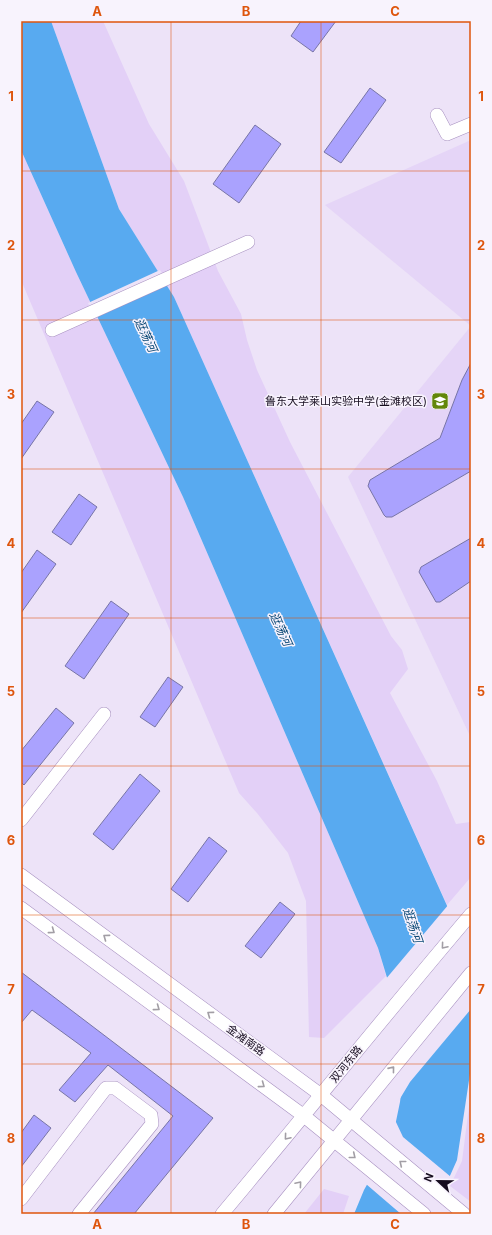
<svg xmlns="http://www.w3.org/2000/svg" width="492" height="1235" viewBox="0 0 492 1235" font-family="Inter,'Noto Sans SC',sans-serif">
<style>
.built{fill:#e5d5f7}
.green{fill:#e3d0f7}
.water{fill:#58aaf0}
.pier{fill:#ede3f8}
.building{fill:#aaa2fe;stroke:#7875a6}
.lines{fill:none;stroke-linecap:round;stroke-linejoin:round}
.minor-casing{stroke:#a790c0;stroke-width:14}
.minor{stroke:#fff;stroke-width:13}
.oneway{stroke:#a29ea5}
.grid{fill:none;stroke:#de550d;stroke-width:1;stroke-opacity:0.55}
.labels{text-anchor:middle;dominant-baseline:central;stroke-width:3;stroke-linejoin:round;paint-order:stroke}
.poi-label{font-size:11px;fill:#160d1f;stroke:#f8f3fd;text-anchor:end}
.street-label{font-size:11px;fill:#160d1f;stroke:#f8f3fd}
.water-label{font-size:12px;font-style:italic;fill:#0b4976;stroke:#f8f3fd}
.neatline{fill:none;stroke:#de550d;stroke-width:1.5}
.grid-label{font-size:13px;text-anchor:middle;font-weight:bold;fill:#de550d}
</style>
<rect width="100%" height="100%" fill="#ede3f8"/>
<path class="built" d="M 471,140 L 471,738 L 348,477 L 471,326 L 325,205 Z"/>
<path class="green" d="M 51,21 L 103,21 L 149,124 L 184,181 L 218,271 L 241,314 L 247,340 L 257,370 L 290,442 L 391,636 L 402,650 L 408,669 L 390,693 L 437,781 L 456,824 L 470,822 L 471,824 L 471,877 L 447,905 L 174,297 L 119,209 Z
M 21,150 L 76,272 L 183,497 L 378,948 L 386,976 L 324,1038 L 309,1037 L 306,901 L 288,853 L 257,813 L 239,793 L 21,280 Z
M 471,1091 L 471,1202 L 450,1186 L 462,1161 Z
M 324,1189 L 349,1196 L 343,1214 L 304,1214 Z"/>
<path class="water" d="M 21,21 L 51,21 L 119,209 L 174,297 L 457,928 L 471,999 L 471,1067 L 457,1160 L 445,1187 L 429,1214 L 354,1214 L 364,1190 L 388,1147 L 394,1131 L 400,1102 L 405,1062 L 402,1027 L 378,948 L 183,497 L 76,272 L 21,150 Z"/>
<path class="pier" d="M 160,270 L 168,284 L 95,318 L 88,303 Z
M 449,904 L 459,927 L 471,988 L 471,1009 L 410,1082 L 398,1102 L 403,1062 L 400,1028 L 385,980 Z
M 396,1111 L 395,1120 L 403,1137 L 451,1177 L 431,1214 L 401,1214 L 366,1184 L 386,1146 L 395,1120 Z"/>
<path class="building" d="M 301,21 L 336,21 L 313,52 L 291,36 Z
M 370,88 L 386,100 L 341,163 L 324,152 Z
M 255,125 L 281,144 L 239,203 L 213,184 Z
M 471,363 L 471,471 L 392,517 L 386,517 L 384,515 L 368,486 L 370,480 L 440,438 L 462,380 Z
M 37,401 L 54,412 L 21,459 L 21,424 Z
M 79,494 L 97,507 L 71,545 L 52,532 Z
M 471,538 L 471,581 L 440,602 L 436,602 L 419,572 L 421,567 Z
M 37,550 L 56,564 L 21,613 L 21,573 Z
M 111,601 L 129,614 L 84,679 L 65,666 Z
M 168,677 L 183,687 L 155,727 L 140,717 Z
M 56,708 L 74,723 L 24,785 L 21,782 L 21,751 Z
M 140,774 L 160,791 L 113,850 L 93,834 Z
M 209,837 L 227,851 L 188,902 L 171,889 Z
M 280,902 L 295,914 L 261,958 L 245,946 Z
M 21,972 L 213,1118 L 134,1214 L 93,1214 L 173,1116 L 108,1065 L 75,1102 L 59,1090 L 91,1053 L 32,1010 L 21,1023 Z
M 34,1115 L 51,1128 L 21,1167 L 21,1133 Z"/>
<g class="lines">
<defs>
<path id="minor" d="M 437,115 L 447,134 L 471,124
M 52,330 L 248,242
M 21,820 L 104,714
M 21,875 L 321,1095 L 464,1214
M 21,908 L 304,1116 L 424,1214
M 21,1199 L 106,1088 L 115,1088 L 151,1115 L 152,1124 L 79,1214
M 222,1214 C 306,1114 387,1013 471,914
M 274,1214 L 471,973"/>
</defs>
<use href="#minor" class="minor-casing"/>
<use href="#minor" class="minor"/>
</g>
<defs><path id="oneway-chevron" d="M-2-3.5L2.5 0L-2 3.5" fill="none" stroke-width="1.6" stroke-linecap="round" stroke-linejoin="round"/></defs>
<g class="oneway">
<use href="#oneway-chevron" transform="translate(52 931) rotate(36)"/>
<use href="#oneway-chevron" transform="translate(106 937) rotate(-144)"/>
<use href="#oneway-chevron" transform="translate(444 946) rotate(130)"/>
<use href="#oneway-chevron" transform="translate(157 1008) rotate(36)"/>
<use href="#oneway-chevron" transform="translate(210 1014) rotate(-144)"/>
<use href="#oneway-chevron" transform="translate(392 1069) rotate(-51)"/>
<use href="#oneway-chevron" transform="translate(262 1085) rotate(36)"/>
<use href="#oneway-chevron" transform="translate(287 1137) rotate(130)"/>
<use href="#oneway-chevron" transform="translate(353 1156) rotate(39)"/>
<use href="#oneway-chevron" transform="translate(402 1163) rotate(-141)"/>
<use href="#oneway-chevron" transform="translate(299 1184) rotate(-50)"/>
</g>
<path class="grid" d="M 171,21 L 171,1214M 321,21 L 321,1214M 21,171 L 471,171M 21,320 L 471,320M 21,469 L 471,469M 21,618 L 471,618M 21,766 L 471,766M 21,915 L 471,915M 21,1064 L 471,1064"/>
<defs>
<symbol id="school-square" viewBox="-11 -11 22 22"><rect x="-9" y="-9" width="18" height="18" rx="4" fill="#62870a" stroke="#f8f3fd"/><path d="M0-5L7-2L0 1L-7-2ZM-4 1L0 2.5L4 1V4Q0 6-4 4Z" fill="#fff"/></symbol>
</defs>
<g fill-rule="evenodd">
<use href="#school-square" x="430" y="391" width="20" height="20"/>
</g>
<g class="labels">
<g class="poi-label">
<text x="427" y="401">鲁东大学莱山实验中学(金滩校区)</text>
</g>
<g class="street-label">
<text transform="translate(246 1040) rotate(36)">金滩南路</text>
<text transform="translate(346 1064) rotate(-51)">双河东路</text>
</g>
<g class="water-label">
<text transform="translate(146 335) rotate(65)">逛荡河</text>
<text transform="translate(281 629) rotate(65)">逛荡河</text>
<text transform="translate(413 925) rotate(71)">逛荡河</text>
</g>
</g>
<rect width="492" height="1235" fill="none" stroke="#f8f3fd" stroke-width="44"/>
<g transform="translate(438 1181) rotate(292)" stroke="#f8f3fd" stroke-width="3" paint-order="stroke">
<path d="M0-3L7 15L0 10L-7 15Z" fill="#160d1f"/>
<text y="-6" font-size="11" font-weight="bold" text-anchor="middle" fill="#160d1f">N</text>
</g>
<rect x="22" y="22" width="448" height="1191" class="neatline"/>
<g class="grid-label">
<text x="97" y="16">A</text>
<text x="246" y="16">B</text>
<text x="395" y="16">C</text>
<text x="11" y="101">1</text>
<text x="481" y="101">1</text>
<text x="11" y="250">2</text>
<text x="481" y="250">2</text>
<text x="11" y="399">3</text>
<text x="481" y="399">3</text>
<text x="11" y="548">4</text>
<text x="481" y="548">4</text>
<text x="11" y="696">5</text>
<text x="481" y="696">5</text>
<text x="11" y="845">6</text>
<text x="481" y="845">6</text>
<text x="11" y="994">7</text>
<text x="481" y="994">7</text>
<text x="11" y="1143">8</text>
<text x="481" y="1143">8</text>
<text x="97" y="1229">A</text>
<text x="246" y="1229">B</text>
<text x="395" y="1229">C</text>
</g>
</svg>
